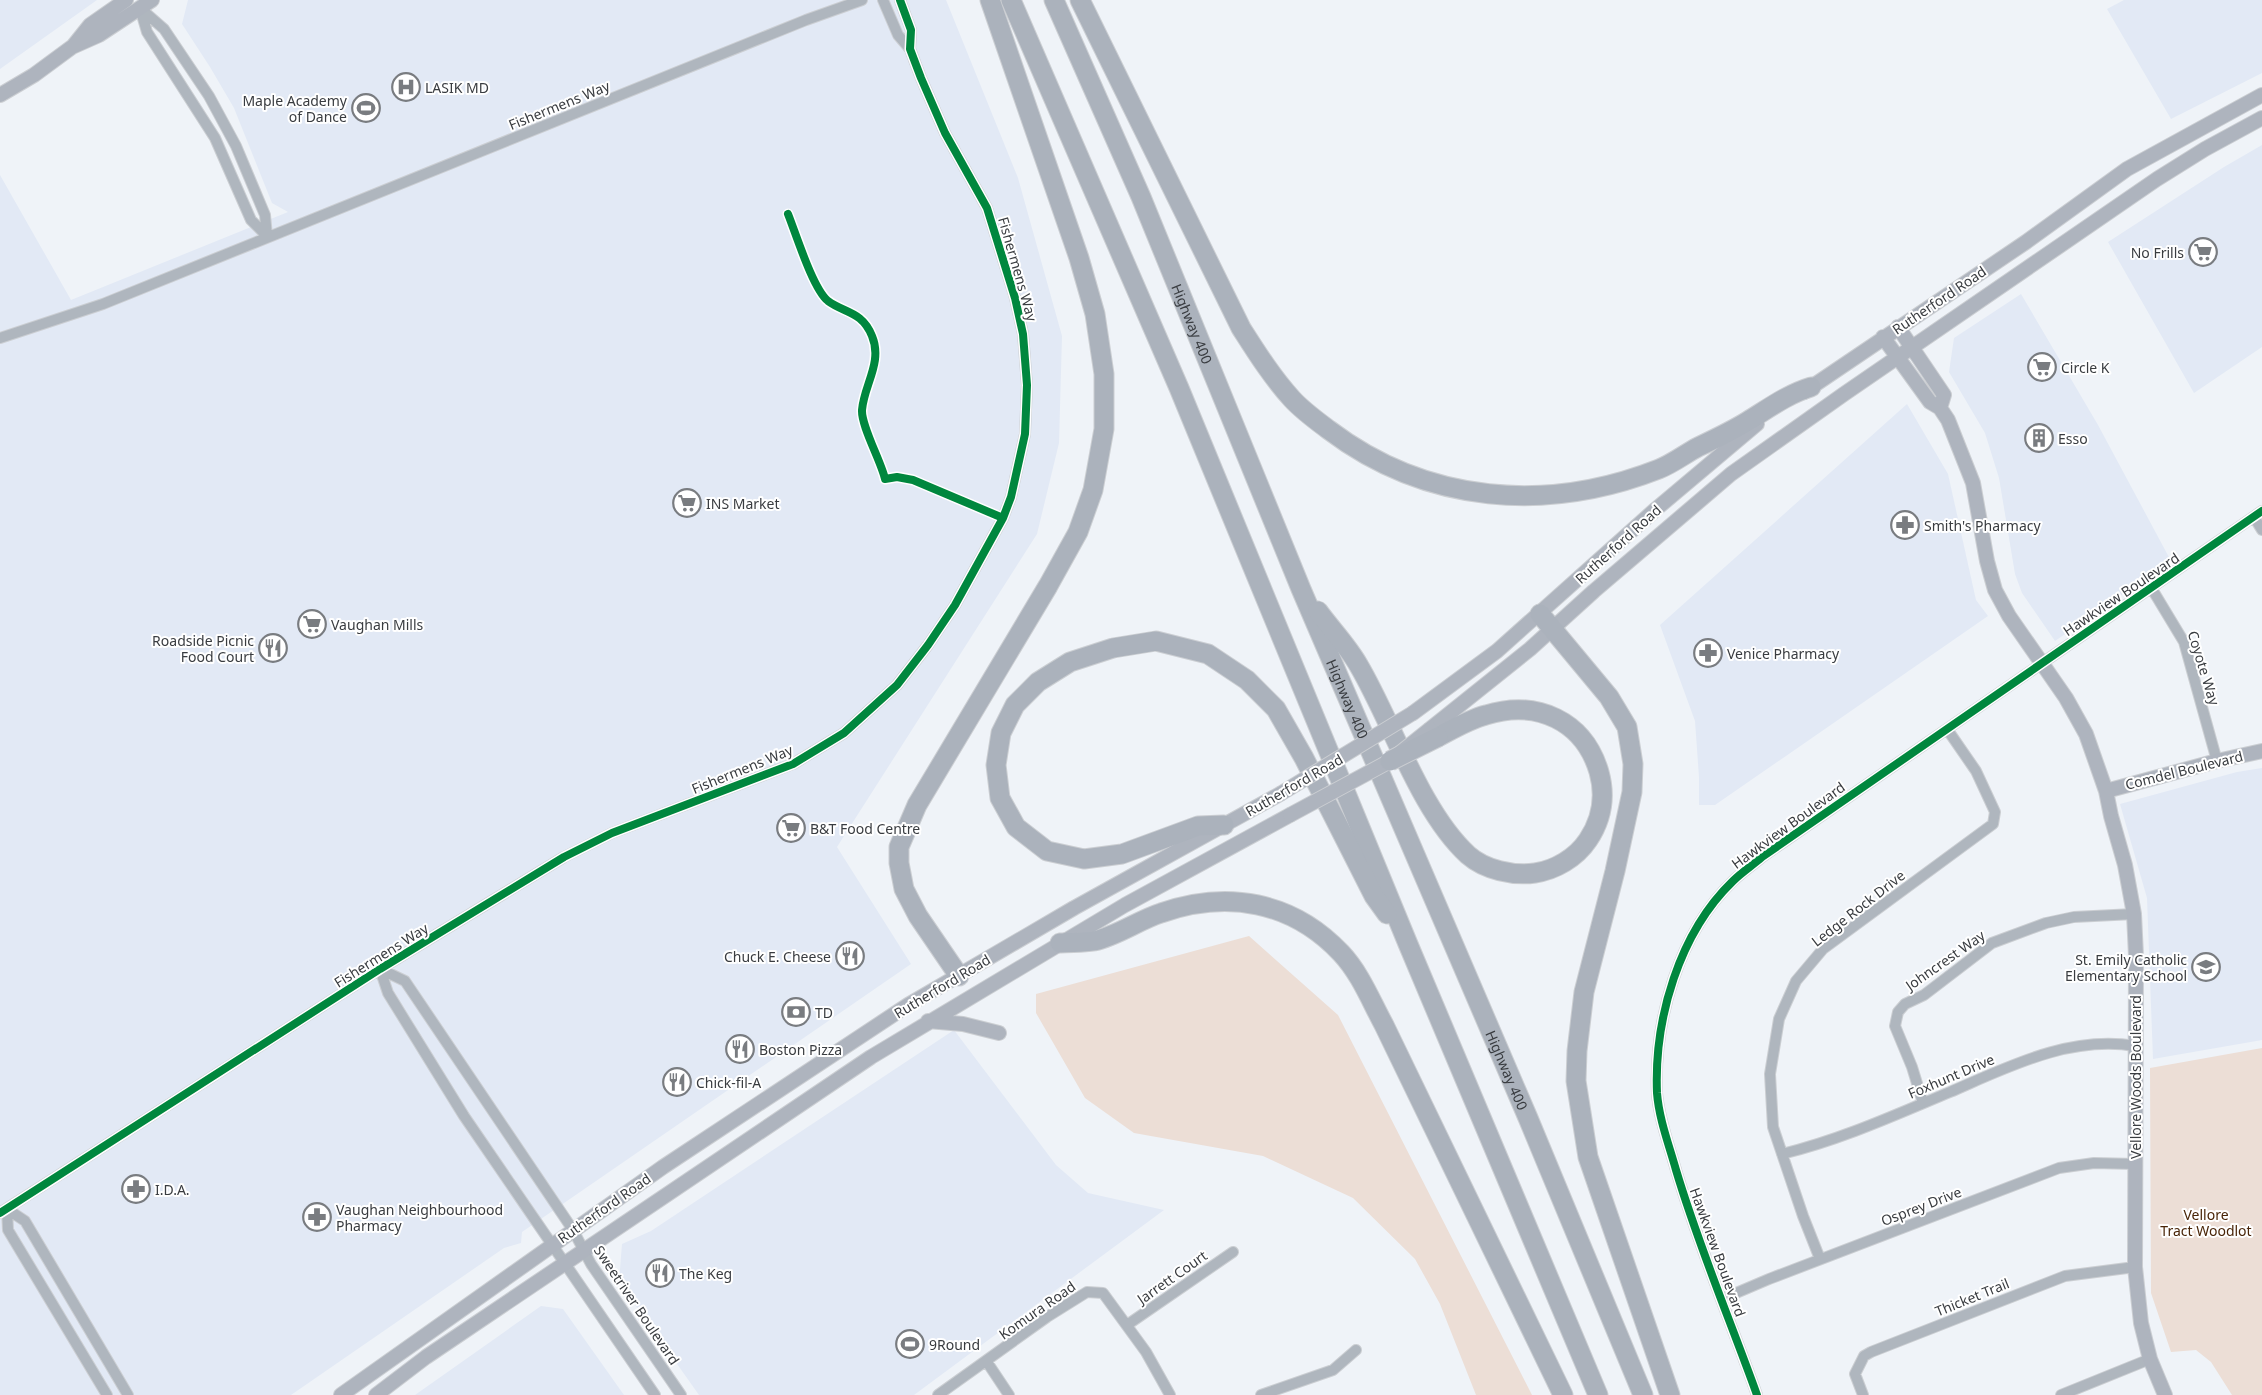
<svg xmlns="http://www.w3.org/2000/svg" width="2262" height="1395" viewBox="0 0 2262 1395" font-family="'Noto Sans',sans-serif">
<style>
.built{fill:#e2e9f5}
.green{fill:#ecded6}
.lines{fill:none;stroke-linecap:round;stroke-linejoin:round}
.street-casing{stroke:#cbced2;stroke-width:12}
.secondary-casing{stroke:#cbced2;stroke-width:16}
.highway-casing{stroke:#cbced2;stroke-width:21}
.street{stroke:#afb6be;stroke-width:10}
.secondary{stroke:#aeb4be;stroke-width:14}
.highway{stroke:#abb2bc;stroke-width:19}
.secondary-bridge-casing{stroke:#cbced2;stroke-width:16;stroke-linecap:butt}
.highway-bridge-casing{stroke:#cbced2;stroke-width:21;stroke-linecap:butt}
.secondary-bridge{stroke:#aeb4be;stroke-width:14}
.highway-bridge{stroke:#abb2bc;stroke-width:19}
.cycleway-casing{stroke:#fff;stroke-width:11}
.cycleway{stroke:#00873e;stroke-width:8}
.labels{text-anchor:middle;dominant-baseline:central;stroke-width:4;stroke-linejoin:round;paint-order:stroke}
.poi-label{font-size:14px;fill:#393c40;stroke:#fff;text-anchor:start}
.street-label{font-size:14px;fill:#393c40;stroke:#fff}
.park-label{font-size:14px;fill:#492508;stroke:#fff}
</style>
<rect width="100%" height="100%" fill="#eff3f8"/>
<path class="built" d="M 0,0 L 97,0 L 0,69 Z
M 188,0 L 946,0 L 1018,178 L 1062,336 L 1059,443 L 1037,534 L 837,847 L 911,964 L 522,1232 L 521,1243 L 504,1248 L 291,1395 L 0,1395 L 0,175 L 71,300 L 288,212 L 272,203 L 234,108 L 210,67 L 182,24 Z
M 2124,0 L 2262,0 L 2262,73 L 2171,119 L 2107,9 Z
M 2262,145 L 2262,347 L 2194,393 L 2108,242 L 2224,167 Z
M 2021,294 L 2098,425 L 2171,561 L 2055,641 L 2022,593 L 2015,574 L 1999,478 L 1985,433 L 1949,372 L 1954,338 Z
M 1907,404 L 1948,474 L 1976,600 L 1988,616 L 1715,805 L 1699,805 L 1699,777 L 1695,721 L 1660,625 Z
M 2262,768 L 2262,1040 L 2153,1059 L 2147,898 L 2120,804 L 2237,772 Z
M 954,1030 L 1056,1165 L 1088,1193 L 1164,1210 L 914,1395 L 699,1395 L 619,1282 L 622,1244 L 651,1231 Z
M 541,1306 L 563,1309 L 624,1395 L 415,1395 Z"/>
<path class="green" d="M 1249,936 L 1338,1015 L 1532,1395 L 1476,1395 L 1440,1304 L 1415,1259 L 1353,1198 L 1263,1156 L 1134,1133 L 1085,1098 L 1036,1013 L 1036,994 Z
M 2262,1048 L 2262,1395 L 2232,1395 L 2211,1362 L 2196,1350 L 2171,1352 L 2151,1293 L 2150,1068 Z"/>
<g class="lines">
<defs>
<path id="street" d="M 883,0 L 898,35 L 910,49
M 140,8 L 164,29 L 209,96 L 236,146 L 265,215 L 267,236
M 140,8 L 147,32 L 215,138 L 251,220 L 267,236
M 0,338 L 103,304 L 806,20 L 862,0
M 2254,517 L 2262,530
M 2152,589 L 2184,642 L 2217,761
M 380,969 L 405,981 L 573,1230 L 591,1264 L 681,1395
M 380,969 L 388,993 L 464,1116 L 655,1395
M 1923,1103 L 1912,1067 L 1895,1026 L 1898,1012 L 1905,1004 L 1924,995 L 1992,943 L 2046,923 L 2074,917 L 2134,914
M 1782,1154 C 1840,1140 1895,1115 1950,1092 C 2008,1067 2070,1035 2135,1046
M 7,1209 L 25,1221 L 128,1395
M 7,1209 L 8,1230 L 107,1395
M 0,1213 L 380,969 L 564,857 L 612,833 L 793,764 L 844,733 L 897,685 L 928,645 L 955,605 L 1003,518 L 1011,497 L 1025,434 L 1027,385 L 1023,334 L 1015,298 L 987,208 L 945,133 L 921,78 L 910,49 L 911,30 L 900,0
M 1820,1259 L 1803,1216 L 1773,1127 L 1770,1074 L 1779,1019 L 1796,981 L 1823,949 L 1993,824 L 1995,812 L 1976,771 L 1947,729
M 1722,1299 L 1769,1279 L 2059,1168 L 2094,1163 L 2135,1164
M 1127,1325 L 1233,1252
M 987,1362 L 1009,1395
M 938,1395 L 1047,1317 L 1087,1292 L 1103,1293 L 1146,1352 L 1170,1395
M 1261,1395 L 1333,1370 L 1356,1350
M 1757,1395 C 1730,1320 1699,1247 1676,1170 C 1669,1145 1659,1119 1657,1093 C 1654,1019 1679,933 1733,881 C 1742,872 1753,865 1762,857 L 2262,511
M 1863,1395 L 1855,1374 L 1864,1356 L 1871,1352 L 2065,1276 L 2135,1267
M 2061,1395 L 2150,1359"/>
<path id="secondary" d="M 74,45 L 90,25 L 126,0
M 0,95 L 34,75 L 72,47 L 99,35 L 152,0
M 1898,327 L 1944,395 L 1940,408
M 1883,337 L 1930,402 L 1940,408 L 1948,420 L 1973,483 L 1987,561 L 1995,590 L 2009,616 L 2066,698 L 2086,734 L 2106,791 L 2111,816 L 2125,865 L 2134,914 L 2136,956 L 2135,1267 L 2141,1323 L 2150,1359 L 2165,1395
M 1804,392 L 2026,242 L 2127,169 L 2262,95
M 1413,713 L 1497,651 L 1656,509 L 1757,424
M 1430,729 L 1530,649 L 1594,591 L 1731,474 L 1844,394 L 2157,179 L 2205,149 L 2262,118
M 2106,791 L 2217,761 L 2262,751
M 928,1021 L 963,1024 L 999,1033
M 341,1395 L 663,1167 L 908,1005 L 1074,908 L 1280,794
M 376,1395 L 426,1357 L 871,1057 L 1125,905 L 1290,815"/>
<g id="highway">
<path d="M 1011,0 L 1179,388 L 1408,944 L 1598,1395"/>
<path id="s1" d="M 1054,0 L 1141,197 L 1301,589 L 1528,1118 L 1643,1395"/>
<path d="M 1080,0 L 1241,328 C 1257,353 1272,377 1292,399 C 1303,411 1317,421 1329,430 C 1427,504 1547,513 1659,469 C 1672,464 1685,454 1698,447 C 1715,439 1732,431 1748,421 C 1769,408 1788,394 1811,387"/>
<path d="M 1318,611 C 1331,629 1348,646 1359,666 C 1392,722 1420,811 1468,855 C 1485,870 1513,876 1535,873 C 1555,870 1576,858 1588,840 C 1602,819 1606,797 1599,772 C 1584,721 1537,699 1486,715 C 1470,719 1453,729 1438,737"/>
<path d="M 1540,614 L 1609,697 L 1627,727 L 1633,764 L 1632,792 L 1615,871 L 1584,992 L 1577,1051 L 1576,1081 L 1588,1157 L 1670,1395"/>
<path d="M 1224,825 L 1198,826 L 1122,854 L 1084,859 L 1047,851 L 1016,827 L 1000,798 L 996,765 L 1001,733 L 1015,705 L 1038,682 L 1070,662 L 1113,648 L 1156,641 L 1208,654 L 1247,680 L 1276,709 L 1304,758 L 1374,896 L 1387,914"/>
<path d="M 1060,943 C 1071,942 1083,943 1094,941 C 1117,936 1139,920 1161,913 C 1227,890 1292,901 1341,953 C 1360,973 1371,1001 1384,1025 L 1563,1395"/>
<path d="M 959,976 L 918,916 L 904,889 L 899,863 L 899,847 L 917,805 L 1048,586 L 1078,532 L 1093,490 L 1104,429 L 1104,374 L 1095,314 L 1079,258 L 990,0"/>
</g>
</defs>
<use href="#street" class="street-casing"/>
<use href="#secondary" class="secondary-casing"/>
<use href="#highway" class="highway-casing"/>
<use href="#street" class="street"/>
<use href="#secondary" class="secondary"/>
<use href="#highway" class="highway"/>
<defs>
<path id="secondary-bridge" d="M 1280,794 L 1413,713
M 1290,815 L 1390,761 L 1430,729"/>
<path id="highway-bridge" d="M 1390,761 L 1438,737"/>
</defs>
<use href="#secondary-bridge" class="secondary-bridge-casing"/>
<use href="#highway-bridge" class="highway-bridge-casing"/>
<use href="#secondary-bridge" class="secondary-bridge"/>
<use href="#highway-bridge" class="highway-bridge"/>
<defs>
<path id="cycleway" d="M 788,214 C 796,234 813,289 828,301 C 844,313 862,311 872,336 C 883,362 864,385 862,410 C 861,426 881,461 885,479 L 897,477 L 913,480 L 1003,518
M 0,1213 L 380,969 L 564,857 L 612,833 L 793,764 L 844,733 L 897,685 L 928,645 L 955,605 L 1003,518 L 1011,497 L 1025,434 L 1027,385 L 1023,334 L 1015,298 L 987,208 L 945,133 L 921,78 L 910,49 L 911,30 L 900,0
M 1757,1395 C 1730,1320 1699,1247 1676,1170 C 1669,1145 1659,1119 1657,1093 C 1654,1019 1679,933 1733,881 C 1742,872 1753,865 1762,857 L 2262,511"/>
</defs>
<use href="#cycleway" class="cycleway-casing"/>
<use href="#cycleway" class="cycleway"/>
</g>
<defs>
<symbol id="hospital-ring" viewBox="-11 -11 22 22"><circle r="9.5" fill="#fff" stroke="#797c80" stroke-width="1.5"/><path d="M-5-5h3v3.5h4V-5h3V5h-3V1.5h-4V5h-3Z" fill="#797c80"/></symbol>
<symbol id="stadium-ring" viewBox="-11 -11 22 22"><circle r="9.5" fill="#fff" stroke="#797c80" stroke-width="1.5"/><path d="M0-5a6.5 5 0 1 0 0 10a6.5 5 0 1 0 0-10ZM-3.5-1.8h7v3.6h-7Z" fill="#797c80"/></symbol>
<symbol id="supermarket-ring" viewBox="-11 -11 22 22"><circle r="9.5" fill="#fff" stroke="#797c80" stroke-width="1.5"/><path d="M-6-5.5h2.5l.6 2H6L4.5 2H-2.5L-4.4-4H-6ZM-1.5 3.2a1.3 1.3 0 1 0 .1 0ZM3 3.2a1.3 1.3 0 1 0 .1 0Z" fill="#797c80"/></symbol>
<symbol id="building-ring" viewBox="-11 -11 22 22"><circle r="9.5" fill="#fff" stroke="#797c80" stroke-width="1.5"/><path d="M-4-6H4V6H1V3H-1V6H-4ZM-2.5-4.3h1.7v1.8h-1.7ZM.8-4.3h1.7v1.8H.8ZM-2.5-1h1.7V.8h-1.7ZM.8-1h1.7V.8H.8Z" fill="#797c80"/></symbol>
<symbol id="pharmacy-ring" viewBox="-11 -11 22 22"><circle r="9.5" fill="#fff" stroke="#797c80" stroke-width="1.5"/><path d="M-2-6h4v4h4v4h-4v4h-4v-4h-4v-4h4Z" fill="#797c80"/></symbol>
<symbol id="restaurant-ring" viewBox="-11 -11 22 22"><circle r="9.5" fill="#fff" stroke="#797c80" stroke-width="1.5"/><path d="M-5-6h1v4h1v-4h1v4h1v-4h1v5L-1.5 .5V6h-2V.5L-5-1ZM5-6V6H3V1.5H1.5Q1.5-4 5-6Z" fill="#797c80"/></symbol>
<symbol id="school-ring" viewBox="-11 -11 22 22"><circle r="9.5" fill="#fff" stroke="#797c80" stroke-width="1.5"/><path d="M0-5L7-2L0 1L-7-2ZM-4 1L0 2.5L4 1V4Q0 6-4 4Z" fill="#797c80"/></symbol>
<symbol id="bank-ring" viewBox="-11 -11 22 22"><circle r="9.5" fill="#fff" stroke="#797c80" stroke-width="1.5"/><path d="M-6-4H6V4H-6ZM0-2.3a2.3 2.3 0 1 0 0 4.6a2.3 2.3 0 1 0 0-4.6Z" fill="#797c80"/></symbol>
</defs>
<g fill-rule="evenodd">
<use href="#hospital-ring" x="390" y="71" width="32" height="32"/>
<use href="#stadium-ring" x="350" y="92" width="32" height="32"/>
<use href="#supermarket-ring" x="2187" y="236" width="32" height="32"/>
<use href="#supermarket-ring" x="2026" y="351" width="32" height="32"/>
<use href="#building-ring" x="2023" y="422" width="32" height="32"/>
<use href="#supermarket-ring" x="671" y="487" width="32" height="32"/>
<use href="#pharmacy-ring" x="1889" y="509" width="32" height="32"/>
<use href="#supermarket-ring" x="296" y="608" width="32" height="32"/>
<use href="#restaurant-ring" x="257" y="632" width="32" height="32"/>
<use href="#pharmacy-ring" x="1692" y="637" width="32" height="32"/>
<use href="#supermarket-ring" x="775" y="812" width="32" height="32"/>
<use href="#restaurant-ring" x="834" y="940" width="32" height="32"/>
<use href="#school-ring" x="2190" y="951" width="32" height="32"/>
<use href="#bank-ring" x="780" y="996" width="32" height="32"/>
<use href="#restaurant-ring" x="724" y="1033" width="32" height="32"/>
<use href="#restaurant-ring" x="661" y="1066" width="32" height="32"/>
<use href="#pharmacy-ring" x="120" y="1173" width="32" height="32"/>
<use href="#pharmacy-ring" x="301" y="1201" width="32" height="32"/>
<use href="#restaurant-ring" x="644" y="1257" width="32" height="32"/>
<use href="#stadium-ring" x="894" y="1328" width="32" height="32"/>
</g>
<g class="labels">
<g class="poi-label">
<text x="425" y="87">LASIK MD</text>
<text x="347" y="100" text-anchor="end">Maple Academy<tspan x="347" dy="16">of Dance</tspan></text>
<text x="2184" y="252" text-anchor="end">No Frills</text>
<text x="2061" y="367">Circle K</text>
<text x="2058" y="438">Esso</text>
<text x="706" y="503">INS Market</text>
<text x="1924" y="525">Smith's Pharmacy</text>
<text x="331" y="624">Vaughan Mills</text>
<text x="254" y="640" text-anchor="end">Roadside Picnic<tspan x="254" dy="16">Food Court</tspan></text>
<text x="1727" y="653">Venice Pharmacy</text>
<text x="810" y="828">B&amp;T Food Centre</text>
<text x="831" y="956" text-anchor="end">Chuck E. Cheese</text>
<text x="2187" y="959" text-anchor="end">St. Emily Catholic<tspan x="2187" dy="16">Elementary School</tspan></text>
<text x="815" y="1012">TD</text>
<text x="759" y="1049">Boston Pizza</text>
<text x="696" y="1082">Chick-fil-A</text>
<text x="155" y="1189">I.D.A.</text>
<text x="336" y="1209">Vaughan Neighbourhood<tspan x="336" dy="16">Pharmacy</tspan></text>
<text x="679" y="1273">The Keg</text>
<text x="929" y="1344">9Round</text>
</g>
<g class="street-label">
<text transform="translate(559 105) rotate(-22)">Fishermens Way</text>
<text transform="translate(1018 269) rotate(74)">Fishermens Way</text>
<text transform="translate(1939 300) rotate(-34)">Rutherford Road</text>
<text stroke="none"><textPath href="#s1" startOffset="352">Highway 400</textPath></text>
<text transform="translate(1618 544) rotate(-42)">Rutherford Road</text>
<text transform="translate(2121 594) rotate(-34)">Hawkview Boulevard</text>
<text transform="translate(2204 668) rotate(73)">Coyote Way</text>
<text stroke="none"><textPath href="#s1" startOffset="758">Highway 400</textPath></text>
<text transform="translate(742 769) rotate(-22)">Fishermens Way</text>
<text transform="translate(2184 770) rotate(-14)">Comdel Boulevard</text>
<text transform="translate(1294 785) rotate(-30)">Rutherford Road</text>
<text transform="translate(1788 825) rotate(-36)">Hawkview Boulevard</text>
<text transform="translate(1858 908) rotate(-38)">Ledge Rock Drive</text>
<text transform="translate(381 955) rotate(-32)">Fishermens Way</text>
<text transform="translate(1945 960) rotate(-35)">Johncrest Way</text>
<text transform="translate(942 986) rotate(-31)">Rutherford Road</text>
<text stroke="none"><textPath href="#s1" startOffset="1162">Highway 400</textPath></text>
<text transform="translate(1951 1076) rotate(-23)">Foxhunt Drive</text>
<text transform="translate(2135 1077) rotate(-90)">Vellore Woods Boulevard</text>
<text transform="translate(1921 1206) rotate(-21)">Osprey Drive</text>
<text transform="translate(604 1208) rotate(-35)">Rutherford Road</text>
<text transform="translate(1718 1252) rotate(70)">Hawkview Boulevard</text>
<text transform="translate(1172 1277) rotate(-35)">Jarrett Court</text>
<text transform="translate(1972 1297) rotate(-22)">Thicket Trail</text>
<text transform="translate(637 1305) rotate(56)">Sweetriver Boulevard</text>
<text transform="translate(1037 1310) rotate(-35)">Komura Road</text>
</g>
<g class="park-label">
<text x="2206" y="1214">Vellore<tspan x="2206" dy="16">Tract Woodlot</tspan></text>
</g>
</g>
</svg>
